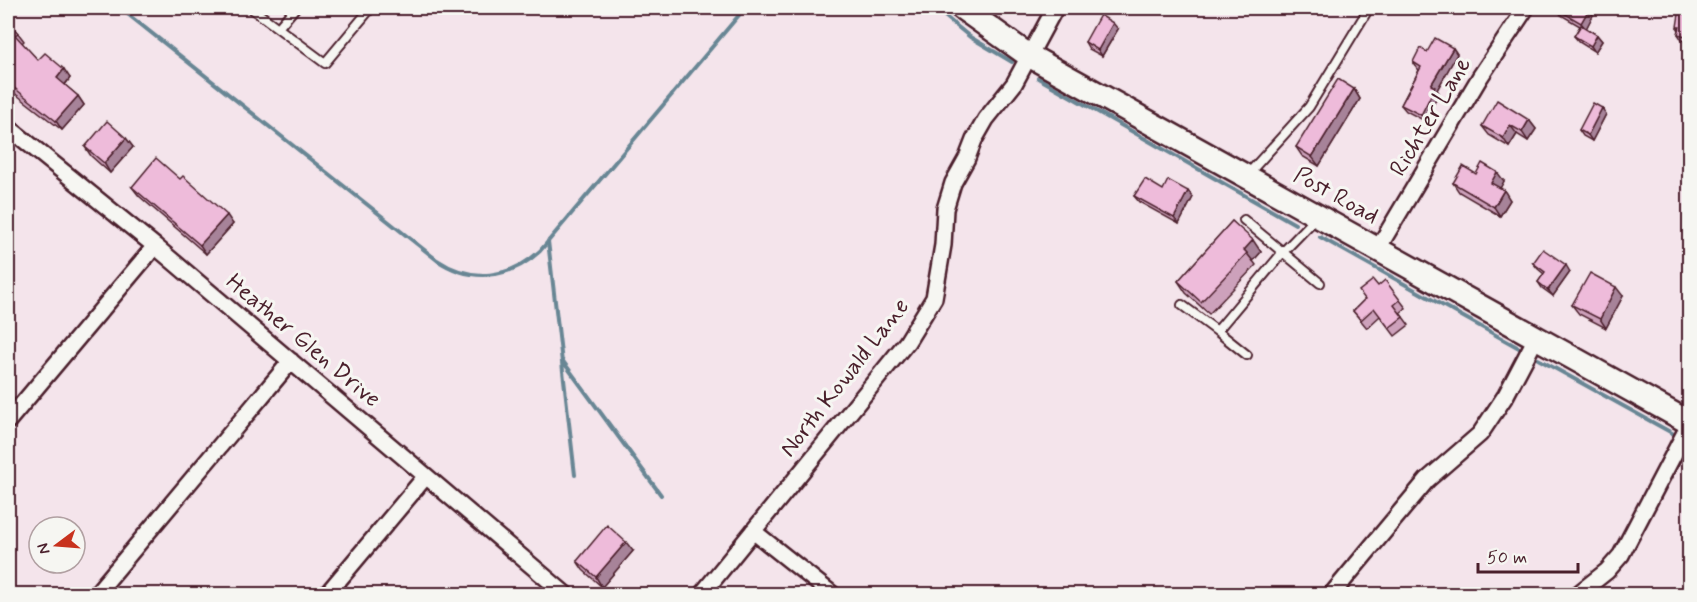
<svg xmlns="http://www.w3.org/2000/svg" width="1697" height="602" viewBox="0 0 1697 602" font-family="Mynerve,sans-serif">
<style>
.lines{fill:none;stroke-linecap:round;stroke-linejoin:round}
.stream{stroke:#688694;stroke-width:4}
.lane-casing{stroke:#4a1f2b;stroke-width:12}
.street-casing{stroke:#4a1f2b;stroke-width:20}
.secondary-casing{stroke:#4a1f2b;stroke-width:27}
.lane{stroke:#f6f6f2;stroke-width:8}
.street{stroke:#f6f6f2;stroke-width:15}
.secondary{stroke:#f6f6f2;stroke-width:22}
.wall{fill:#cda1bb;stroke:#4a1f2b;stroke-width:1.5}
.shaded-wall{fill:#a78399;stroke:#4a1f2b;stroke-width:1.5}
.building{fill:#eebbda;stroke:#4a1f2b;stroke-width:1.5}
.labels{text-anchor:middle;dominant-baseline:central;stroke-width:6;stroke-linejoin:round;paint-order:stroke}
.street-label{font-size:24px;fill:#4a1f2b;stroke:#f6f6f2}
</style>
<rect width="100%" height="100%" fill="#f4e4eb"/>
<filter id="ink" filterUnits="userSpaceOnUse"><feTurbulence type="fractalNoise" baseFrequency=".0167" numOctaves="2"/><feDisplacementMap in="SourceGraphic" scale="12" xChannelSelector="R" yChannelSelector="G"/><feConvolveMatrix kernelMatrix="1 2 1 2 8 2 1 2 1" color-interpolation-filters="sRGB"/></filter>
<g filter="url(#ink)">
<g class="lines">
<path class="stream" d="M 120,8 L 437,260 C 471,283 510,279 540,251 L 745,8
M 935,8 L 970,37 L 1012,62
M 1038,78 L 1295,224
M 1320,237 L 1519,348
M 548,241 L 575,475
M 1538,359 L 1672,433
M 562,360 L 661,495"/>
<defs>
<path id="lane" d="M 251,8 L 325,63 L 371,8
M 278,28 L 295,8
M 1249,173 L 1309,107 L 1369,8
M 1244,220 L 1320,283
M 1182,305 L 1217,331 L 1283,252 L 1316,218
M 1217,331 L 1247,355"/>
<path id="street" d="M 8,127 L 155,246 L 565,594
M 1377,250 L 1480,77 L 1526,8
M 8,421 L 155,246
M 753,531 L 832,594
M 96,594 L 291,361
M 327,594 L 426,476
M 702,594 L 907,342 L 934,298 L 943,245 L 945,209 L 953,183 L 967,158 L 974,140 L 986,119 L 1014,84 L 1055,8
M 1332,594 L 1427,480 L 1480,434 L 1506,395 L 1536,338
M 1578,594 L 1607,571 L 1621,555 L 1690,423"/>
<path id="secondary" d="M 962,8 L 1028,55 L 1690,423"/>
</defs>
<use href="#lane" class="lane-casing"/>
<use href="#street" class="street-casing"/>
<use href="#secondary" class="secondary-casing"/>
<use href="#lane" class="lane"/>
<use href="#street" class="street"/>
<use href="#secondary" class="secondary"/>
</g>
<path class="wall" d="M 1689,8 L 1689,42 L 1682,40 L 1678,34 L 1679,30 L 1677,27 Z
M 1557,9 L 1593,15 L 1586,28 L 1597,35 L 1602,41 L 1595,52 L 1579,42 L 1574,36 L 1580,26 L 1561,15 Z
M 8,22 L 18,33 L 24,41 L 22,43 L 38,60 L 70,78 L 65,85 L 78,96 L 84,105 L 62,130 L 13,92 L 8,85 Z
M 1118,29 L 1102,56 L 1089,49 L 1085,42 Z
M 1453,48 L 1457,54 L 1437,90 L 1439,93 L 1425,121 L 1406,111 L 1401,105 L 1419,70 L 1417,68 L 1413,62 L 1427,52 Z
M 1354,89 L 1360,99 L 1319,166 L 1302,156 L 1296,147 Z
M 1602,108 L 1606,114 L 1592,141 L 1583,136 L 1579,130 Z
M 1529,120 L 1536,129 L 1528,141 L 1517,134 L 1509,147 L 1489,135 L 1482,126 Z
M 126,138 L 133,147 L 110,173 L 91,156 L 85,147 Z
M 1504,181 L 1500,188 L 1510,200 L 1500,216 L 1459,192 L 1453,183 Z
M 132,187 L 233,224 L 206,254 L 139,196 Z
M 1163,190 L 1193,197 L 1179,224 L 1139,202 L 1134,196 Z
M 1232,221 L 1261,252 L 1253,261 L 1256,265 L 1209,314 L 1186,293 L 1178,281 Z
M 1533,263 L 1570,272 L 1553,296 L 1542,288 L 1538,282 L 1544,274 L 1538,269 Z
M 1378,286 L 1400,300 L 1406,308 L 1400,313 L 1409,325 L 1395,336 L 1380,316 L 1367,328 L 1353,311 Z
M 1623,296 L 1606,328 L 1579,314 L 1572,305 Z
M 633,551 L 602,587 L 583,570 L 577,561 Z"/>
<path class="shaded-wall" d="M 1589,9 L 1593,15 L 1586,29 L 1581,23 Z
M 1113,23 L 1118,29 L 1102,56 L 1098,50 Z
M 1597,35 L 1602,41 L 1595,52 L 1591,46 Z
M 1453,48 L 1457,54 L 1437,90 L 1439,93 L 1425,121 L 1421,115 L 1431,85 Z
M 64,69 L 70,78 L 63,87 L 57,78 Z
M 1354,89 L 1360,99 L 1319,166 L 1312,157 Z
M 78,96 L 84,105 L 62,130 L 56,121 Z
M 1602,108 L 1606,114 L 1592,141 L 1588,135 Z
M 1529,120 L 1536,129 L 1528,141 L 1522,132 Z
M 1510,125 L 1517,134 L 1509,147 L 1503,138 Z
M 126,138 L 133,147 L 110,173 L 104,163 Z
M 1497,172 L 1504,181 L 1498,192 L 1491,183 Z
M 1504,190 L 1510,200 L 1500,216 L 1494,207 Z
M 1188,191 L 1193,197 L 1179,224 L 1174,218 Z
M 227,215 L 233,224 L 206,254 L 200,245 Z
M 1253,240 L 1261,252 L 1253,261 L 1244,250 Z
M 1566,265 L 1570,272 L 1553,296 L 1548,290 Z
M 1616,287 L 1623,296 L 1606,328 L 1600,319 Z
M 626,542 L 633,551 L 602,587 L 596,577 Z"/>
<path class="building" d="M 1557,8 L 1587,8 L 1589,9 L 1581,23 L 1557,9 Z
M 1680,8 L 1689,8 L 1689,37 L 1678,34 L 1680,27 L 1677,27 Z
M 1100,15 L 1113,23 L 1098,50 L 1085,42 Z
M 8,22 L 18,33 L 15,35 L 38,60 L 45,53 L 64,69 L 57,78 L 78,96 L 56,121 L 8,83 Z
M 1581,25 L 1597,35 L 1591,46 L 1574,36 Z
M 1435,38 L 1453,48 L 1431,85 L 1435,87 L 1421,115 L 1401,105 L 1421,67 L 1413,62 L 1420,48 L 1427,52 Z
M 1338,79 L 1354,89 L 1312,157 L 1296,147 Z
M 1497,100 L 1529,120 L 1522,132 L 1510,125 L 1503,138 L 1482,126 Z
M 1593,103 L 1602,108 L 1588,135 L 1579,130 Z
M 107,121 L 126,138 L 104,163 L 85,147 Z
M 156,158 L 180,179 L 183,176 L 227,215 L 200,245 L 132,187 Z
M 1482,163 L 1497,172 L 1491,183 L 1504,190 L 1494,207 L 1453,183 L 1463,166 L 1476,174 Z
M 1145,179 L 1163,190 L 1168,180 L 1188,191 L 1174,218 L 1134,196 Z
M 1232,221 L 1253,240 L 1244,250 L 1247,253 L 1201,302 L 1178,281 Z
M 1543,249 L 1566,265 L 1548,290 L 1538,282 L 1545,272 L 1533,263 Z
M 1590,273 L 1616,287 L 1600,319 L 1572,305 Z
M 1373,280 L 1378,286 L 1385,280 L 1400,300 L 1394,305 L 1403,317 L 1389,328 L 1374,308 L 1361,320 L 1353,311 L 1365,299 L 1359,291 Z
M 607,525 L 626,542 L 596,577 L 577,561 Z"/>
</g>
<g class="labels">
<g class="street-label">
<text transform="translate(1431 117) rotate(-59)">Richter Lane</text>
<text transform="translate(1336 196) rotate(29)">Post Road</text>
<text transform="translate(303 341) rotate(40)">Heather Glen Drive</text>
<text transform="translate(845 378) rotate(-52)">North Kowald Lane</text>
</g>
</g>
<rect width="1697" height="602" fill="none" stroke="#f6f6f2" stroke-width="30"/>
<rect x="15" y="15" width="1667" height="572" fill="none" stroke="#4a1f2b" stroke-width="2" filter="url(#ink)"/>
<g transform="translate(57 545) rotate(254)"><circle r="28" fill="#f6f6f2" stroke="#b1a0a2" stroke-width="1.5"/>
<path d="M0-4.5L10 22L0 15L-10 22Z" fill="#c8321e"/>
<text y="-9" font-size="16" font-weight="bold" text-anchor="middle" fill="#4a1f2b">N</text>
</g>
<path d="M1478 563v9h100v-9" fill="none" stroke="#4a1f2b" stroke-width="3"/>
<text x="1487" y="563" font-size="18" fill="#4a1f2b" stroke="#f6f6f2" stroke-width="4.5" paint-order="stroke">50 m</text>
</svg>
